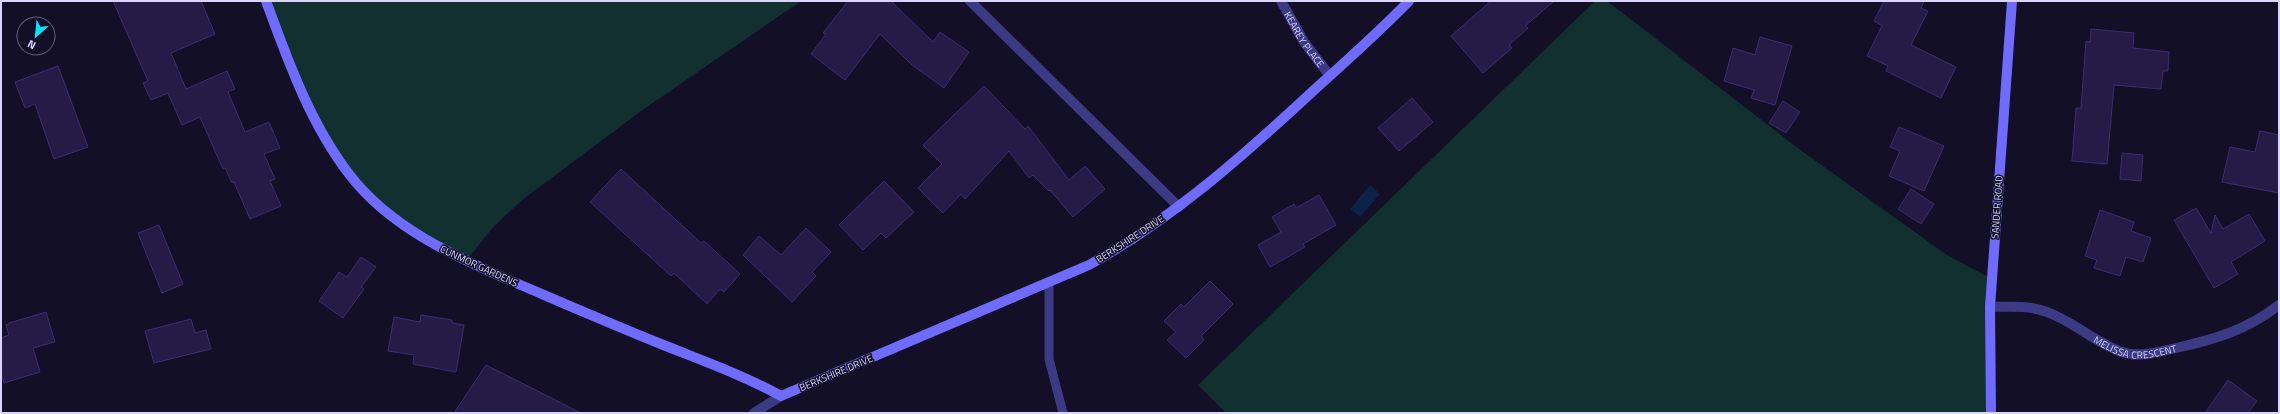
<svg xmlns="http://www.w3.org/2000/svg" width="2280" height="414" viewBox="0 0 2280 414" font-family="'Titillium Web',sans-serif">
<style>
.green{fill:#12302f}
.water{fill:#0c2248}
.building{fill:#241b47;stroke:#3b2d73}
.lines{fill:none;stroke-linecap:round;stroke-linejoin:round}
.lane{stroke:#3d3a85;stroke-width:9}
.street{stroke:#3d3a85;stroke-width:10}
.secondary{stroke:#6f6bff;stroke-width:10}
.labels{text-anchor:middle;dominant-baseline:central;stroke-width:3;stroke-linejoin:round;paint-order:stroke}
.street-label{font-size:10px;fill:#d9d4ff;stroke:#130f26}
</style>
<rect width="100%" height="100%" fill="#130f26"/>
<path class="green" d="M 267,1 L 801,1 L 641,111 L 522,200 L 494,226 L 467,260 C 444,246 418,234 397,217 C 325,163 299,81 267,1 Z
M 1595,1 L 1607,1 L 1799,149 L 1947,255 L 1992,279 L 1992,413 L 1226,413 L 1198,385 Z"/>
<path class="water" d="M 1370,185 L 1380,194 L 1360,217 L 1350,209 Z"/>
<path class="building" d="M 113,1 L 201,1 L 215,34 L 171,53 L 186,89 L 227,71 L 235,89 L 228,92 L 245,132 L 269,122 L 280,148 L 264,154 L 275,179 L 270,181 L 281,206 L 250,219 L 234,182 L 232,183 L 225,168 L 223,169 L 200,117 L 182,125 L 168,93 L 151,100 L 143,83 L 148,81 Z
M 848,1 L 891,1 L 933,42 L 940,32 L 969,52 L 944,88 L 911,64 L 880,34 L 845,80 L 811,54 L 826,34 L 823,33 Z
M 1491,1 L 1554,1 L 1525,26 L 1528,28 L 1509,45 L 1512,48 L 1483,73 L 1451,36 Z
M 1884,1 L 1924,1 L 1921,8 L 1928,11 L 1911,45 L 1956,67 L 1941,98 L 1886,71 L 1888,66 L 1867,56 L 1882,26 L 1874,21 Z
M 2091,29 L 2134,33 L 2133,48 L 2169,52 L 2168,71 L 2163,71 L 2161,89 L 2114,85 L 2107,164 L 2072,161 L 2076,108 L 2081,108 L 2086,41 L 2090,42 Z
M 1760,37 L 1792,46 L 1775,105 L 1751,98 L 1754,90 L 1724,81 L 1733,48 L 1755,55 Z
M 58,66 L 88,147 L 54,159 L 35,104 L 25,108 L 15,82 Z
M 984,86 L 1025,129 L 1028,126 L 1069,180 L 1085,166 L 1105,189 L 1073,217 L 1050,190 L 1049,191 L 1033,175 L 1029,178 L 1009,151 L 965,199 L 961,194 L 943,213 L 918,188 L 942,164 L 923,145 Z
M 1412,98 L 1433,122 L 1399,151 L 1378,128 Z
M 1783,101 L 1800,112 L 1786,133 L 1769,123 Z
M 1899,127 L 1944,146 L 1924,191 L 1889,176 L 1900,151 L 1890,147 Z
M 2260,131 L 2279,135 L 2279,193 L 2222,182 L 2230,147 L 2255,152 Z
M 2122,153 L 2143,155 L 2141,181 L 2120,179 Z
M 621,169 L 701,243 L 704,241 L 740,274 L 724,292 L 720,289 L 707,304 L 674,273 L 671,276 L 590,202 Z
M 884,181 L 914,212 L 886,238 L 881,233 L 863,250 L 839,225 Z
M 1911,189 L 1934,204 L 1921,224 L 1898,209 Z
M 1319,195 L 1336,225 L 1303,244 L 1305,247 L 1270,267 L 1258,245 L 1281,232 L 1272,217 L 1294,204 L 1296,208 Z
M 2196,208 L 2211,233 L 2215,215 L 2223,229 L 2249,214 L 2265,241 L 2231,262 L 2238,274 L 2214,288 L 2174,220 Z
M 2100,210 L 2134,222 L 2131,231 L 2151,238 L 2143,262 L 2126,257 L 2120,276 L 2094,268 L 2097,260 L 2085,256 Z
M 159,225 L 183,284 L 162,293 L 138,233 Z
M 806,228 L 831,252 L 812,272 L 816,276 L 792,302 L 743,255 L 759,236 L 781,255 Z
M 361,257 L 376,267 L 361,287 L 364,289 L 343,318 L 319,301 L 339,272 L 347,277 Z
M 1210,281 L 1233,304 L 1201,336 L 1204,340 L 1186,358 L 1167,340 L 1176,332 L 1164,321 L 1181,304 L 1184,307 Z
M 46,312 L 55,342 L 33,348 L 40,372 L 4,383 L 1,373 L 1,338 L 9,335 L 6,325 L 9,324 L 9,323 Z
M 421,315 L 452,320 L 452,323 L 464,325 L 456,372 L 413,364 L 414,355 L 388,351 L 394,317 L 420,322 Z
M 191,319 L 195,333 L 206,330 L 211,349 L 154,363 L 145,331 Z
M 486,365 L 581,413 L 454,413 Z
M 2228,380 L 2257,401 L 2248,413 L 2205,413 Z"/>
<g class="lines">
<path class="lane" d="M 1049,282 L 1049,359 L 1063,413"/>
<g class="street">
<path d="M 970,1 L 1179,207"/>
<path id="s1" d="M 1281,1 L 1304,42 L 1330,76"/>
<path id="s2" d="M 1990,307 C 2008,307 2026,305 2044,311 C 2070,319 2096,343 2122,352 C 2139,358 2159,352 2176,348 C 2216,339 2247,330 2279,305"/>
<path d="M 754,413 L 781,396"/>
</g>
<path class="secondary" d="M 266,1 C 288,61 310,123 349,174 C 390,228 456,257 516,283 C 563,303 609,323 656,342 C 698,359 741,374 781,396 L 1089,265 C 1172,219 1243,156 1312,92 C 1345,62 1378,33 1409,1
M 1991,413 L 1990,307 L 2012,1"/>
</g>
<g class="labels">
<g class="street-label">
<text stroke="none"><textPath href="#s1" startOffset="45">KEAREY PLACE</textPath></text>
<text transform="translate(1997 207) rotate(-86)">SANDER ROAD</text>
<text transform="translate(1130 239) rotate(-33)">BERKSHIRE DRIVE</text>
<text transform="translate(479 266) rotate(25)">CUNMOR GARDENS</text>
<text stroke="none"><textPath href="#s2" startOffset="155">MELISSA CRESCENT</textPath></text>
<text transform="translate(836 373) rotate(-23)">BERKSHIRE DRIVE</text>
</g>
</g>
<rect width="2280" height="414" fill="none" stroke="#d9d4ff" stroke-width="4"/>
<g transform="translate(36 36) rotate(207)"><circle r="19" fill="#130f26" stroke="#625e7d"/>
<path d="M0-3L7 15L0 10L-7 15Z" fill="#00e5ff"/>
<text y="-6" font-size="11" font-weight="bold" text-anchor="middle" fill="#d9d4ff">N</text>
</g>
</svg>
